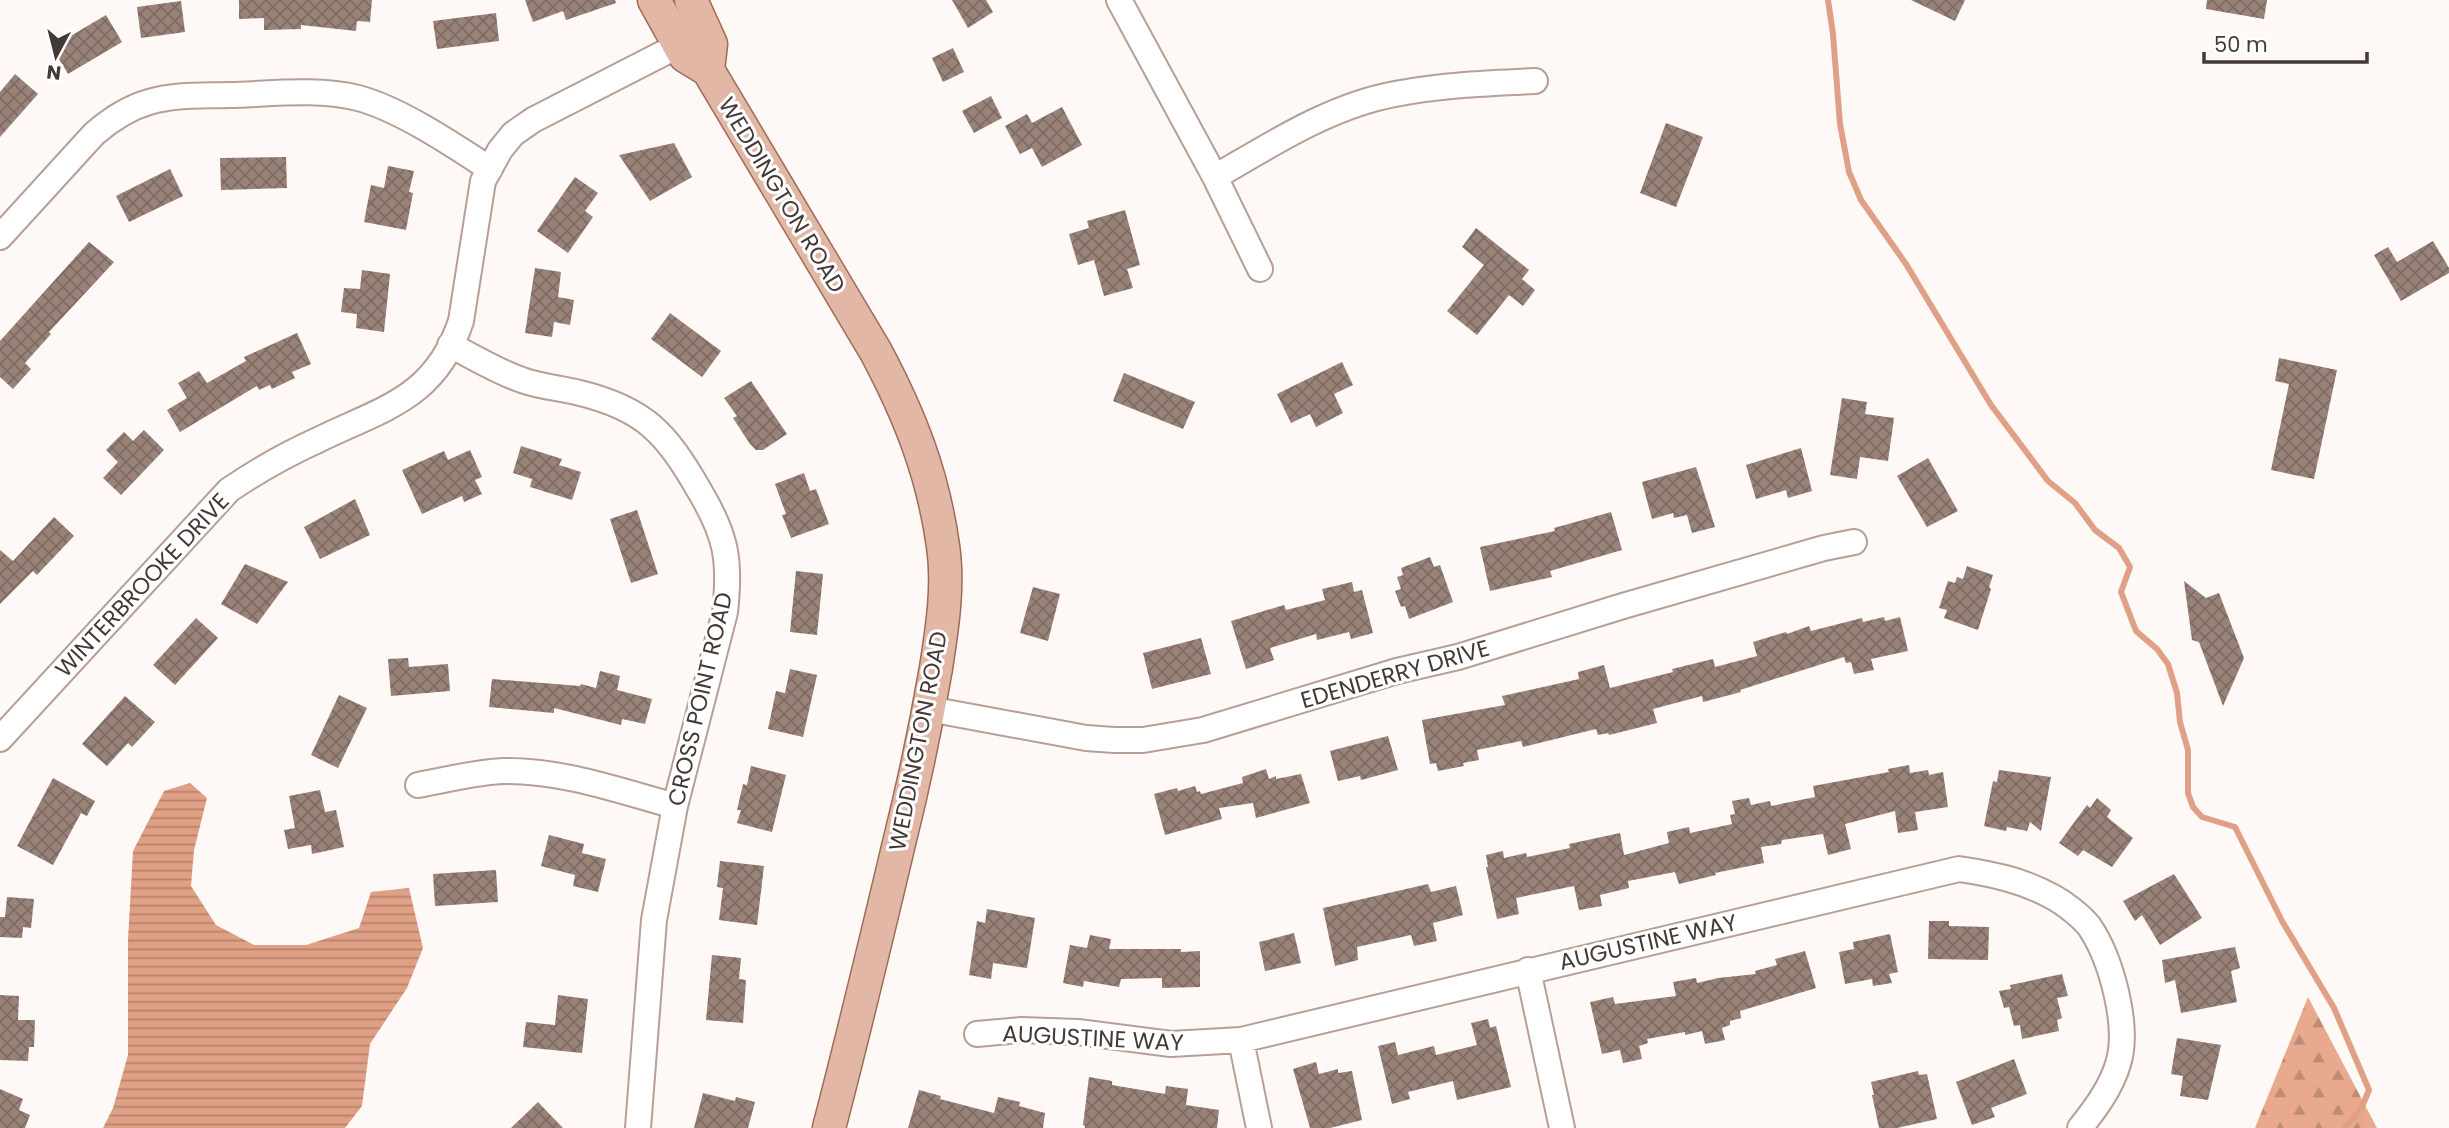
<svg xmlns="http://www.w3.org/2000/svg" width="2449" height="1128" viewBox="0 0 2449 1128" font-family="Poppins,sans-serif">
<style>
.forest{fill:url(#forest-firs)}
.water{fill:url(#water-rules)}
.lines{fill:none;stroke-linecap:round;stroke-linejoin:round}
.stream{stroke:#dfa086;stroke-width:6}
.building{fill:url(#building-cross-hatch)}
.minor-casing{stroke:#b89f95;stroke-width:28}
.major-casing{stroke:#9d6c57;stroke-width:35}
.minor{stroke:#fff;stroke-width:24}
.major{stroke:#e2b7a5;stroke-width:32}
.labels{text-anchor:middle;dominant-baseline:central;stroke-width:6;stroke-linejoin:round;paint-order:stroke}
.street-label{font-size:23px;fill:#433935;stroke:#fff}
</style>
<defs>
<pattern id="forest-firs" width="22" height="20" patternUnits="userSpaceOnUse" patternTransform="scale(1.75)"><rect width="22" height="20" fill="#e8a98e"/><path d="M5 1l3.5 6h-7zM16 11l3.5 6h-7z" fill="#be8b75"/></pattern>
<pattern id="water-rules" width="6" height="5" patternUnits="userSpaceOnUse" patternTransform="scale(1.75)"><rect width="6" height="5" fill="#dfa086"/><path d="M0 2.5h6" fill="none" stroke="#b6836e"/></pattern>
<pattern id="building-cross-hatch" width="8" height="8" patternUnits="userSpaceOnUse" patternTransform="scale(1.75)"><rect width="8" height="8" fill="#998278"/><path d="M0 0l8 8M0 8l8-8" fill="none" stroke="#7e6b63"/></pattern>
</defs>
<rect width="100%" height="100%" fill="#fef9f6"/>
<path class="forest" d="M 2308,997 L 2377,1128 L 2255,1128 Z"/>
<path class="water" d="M 190,783 L 207,798 L 194,850 L 191,886 L 216,925 L 254,945 L 306,945 L 359,928 L 371,892 L 409,888 L 423,948 L 407,988 L 370,1044 L 362,1106 L 345,1128 L 103,1128 L 113,1108 L 128,1055 L 128,940 L 133,851 L 164,791 Z"/>
<g class="lines">
<path class="stream" d="M 1828,0 L 1833,34 L 1840,124 L 1849,172 L 1861,200 L 1906,264 L 1991,405 L 2048,481 L 2075,503 L 2095,530 L 2119,548 L 2130,567 L 2121,592 L 2136,631 L 2157,649 L 2168,664 L 2177,693 L 2180,722 L 2188,750 L 2188,793 L 2193,807 L 2202,817 L 2235,827 L 2282,921 L 2334,1008 L 2369,1090 L 2361,1109 L 2345,1128"/>
</g>
<path class="building" d="M 239,0 L 372,0 L 370,22 L 357,21 L 356,31 L 301,25 L 301,29 L 264,30 L 264,18 L 239,19 Z
M 525,0 L 615,0 L 616,3 L 566,20 L 563,11 L 533,22 Z
M 952,0 L 986,0 L 993,12 L 968,28 Z
M 1911,0 L 1965,0 L 1955,21 Z
M 2207,0 L 2267,0 L 2264,19 L 2206,9 Z
M 181,1 L 185,32 L 141,38 L 137,7 Z
M 496,13 L 499,41 L 437,49 L 433,21 Z
M 106,15 L 122,42 L 68,74 L 52,47 Z
M 953,48 L 964,72 L 943,82 L 932,58 Z
M 15,74 L 38,94 L 0,137 L 0,92 Z
M 991,96 L 1002,118 L 974,133 L 962,111 Z
M 1062,107 L 1082,145 L 1042,167 L 1032,148 L 1020,154 L 1005,126 L 1027,114 L 1032,123 Z
M 1666,123 L 1703,137 L 1676,207 L 1640,193 Z
M 674,143 L 692,177 L 650,201 L 619,155 Z
M 286,157 L 287,188 L 221,190 L 220,158 Z
M 388,166 L 414,171 L 409,192 L 413,193 L 406,230 L 364,222 L 371,185 L 384,188 Z
M 170,169 L 183,196 L 129,222 L 116,196 Z
M 575,177 L 598,193 L 585,211 L 593,217 L 568,253 L 537,231 Z
M 1125,210 L 1140,265 L 1127,269 L 1133,288 L 1104,296 L 1094,260 L 1078,265 L 1069,234 L 1089,228 L 1087,221 Z
M 1476,228 L 1529,270 L 1522,279 L 1535,290 L 1523,306 L 1509,295 L 1477,335 L 1447,311 L 1484,265 L 1462,247 Z
M 2433,241 L 2449,268 L 2449,273 L 2401,301 L 2374,255 L 2388,247 L 2397,262 Z
M 89,242 L 114,262 L 49,332 L 51,334 L 25,363 L 31,369 L 13,389 L 0,377 L 0,341 Z
M 535,268 L 561,272 L 558,297 L 574,300 L 570,325 L 554,322 L 552,337 L 525,333 Z
M 362,270 L 390,274 L 384,332 L 356,328 L 357,314 L 341,312 L 344,288 L 360,289 Z
M 670,313 L 721,351 L 702,377 L 651,339 Z
M 297,333 L 311,364 L 292,372 L 295,378 L 272,389 L 270,385 L 259,390 L 257,386 L 180,432 L 167,410 L 187,398 L 178,383 L 199,371 L 207,383 L 246,361 L 244,357 Z
M 2279,358 L 2337,370 L 2314,479 L 2271,470 L 2289,384 L 2275,381 Z
M 1342,362 L 1353,385 L 1334,394 L 1343,413 L 1316,427 L 1310,414 L 1291,423 L 1277,394 Z
M 1124,373 L 1195,402 L 1183,429 L 1113,401 Z
M 751,381 L 787,434 L 763,450 L 756,450 L 750,444 L 733,418 L 737,416 L 724,398 Z
M 1842,398 L 1867,402 L 1865,414 L 1894,418 L 1888,461 L 1860,457 L 1857,479 L 1830,475 Z
M 144,430 L 164,450 L 121,495 L 103,478 L 118,462 L 106,450 L 124,432 L 133,441 Z
M 521,446 L 562,459 L 559,465 L 581,472 L 572,500 L 530,487 L 532,479 L 513,473 Z
M 1801,448 L 1812,491 L 1788,498 L 1786,490 L 1756,499 L 1746,465 Z
M 470,450 L 482,477 L 475,480 L 482,494 L 464,502 L 462,496 L 422,514 L 402,470 L 444,451 L 448,460 Z
M 1928,458 L 1958,511 L 1927,527 L 1897,476 Z
M 1696,467 L 1715,527 L 1692,533 L 1687,515 L 1674,518 L 1673,513 L 1652,519 L 1642,482 Z
M 804,473 L 810,491 L 816,489 L 829,524 L 791,538 L 782,515 L 786,514 L 775,484 Z
M 355,499 L 370,535 L 320,559 L 304,527 Z
M 637,510 L 658,574 L 631,583 L 610,519 Z
M 1611,512 L 1622,550 L 1550,571 L 1552,577 L 1490,591 L 1480,547 L 1555,531 L 1554,528 Z
M 54,517 L 74,536 L 37,575 L 33,571 L 0,604 L 0,550 L 13,561 Z
M 1430,557 L 1434,567 L 1440,565 L 1453,602 L 1409,619 L 1405,606 L 1401,607 L 1395,591 L 1401,589 L 1397,577 L 1403,575 L 1401,568 Z
M 245,564 L 288,582 L 257,624 L 221,604 Z
M 1967,566 L 1993,575 L 1989,587 L 1991,589 L 1978,630 L 1944,618 L 1947,610 L 1939,608 L 1948,581 L 1955,583 L 1957,577 L 1963,579 Z
M 796,571 L 823,574 L 817,635 L 790,632 Z
M 2184,581 L 2206,598 L 2219,593 L 2244,658 L 2223,706 L 2199,642 L 2192,640 Z
M 1352,582 L 1354,592 L 1362,590 L 1373,633 L 1351,639 L 1349,632 L 1317,640 L 1316,634 L 1270,648 L 1274,660 L 1246,669 L 1231,621 L 1284,605 L 1286,610 L 1325,600 L 1322,589 Z
M 1033,587 L 1060,594 L 1048,641 L 1020,633 Z
M 1884,617 L 1885,621 L 1900,617 L 1908,651 L 1871,659 L 1874,670 L 1854,674 L 1851,662 L 1846,663 L 1844,657 L 1740,690 L 1741,692 L 1703,702 L 1702,696 L 1653,709 L 1657,723 L 1609,735 L 1608,733 L 1598,735 L 1596,729 L 1523,747 L 1521,741 L 1477,750 L 1479,760 L 1463,763 L 1464,766 L 1438,771 L 1436,763 L 1430,764 L 1422,720 L 1505,705 L 1502,696 L 1579,679 L 1578,672 L 1604,665 L 1610,688 L 1673,672 L 1672,669 L 1713,659 L 1715,667 L 1757,656 L 1753,642 L 1786,632 L 1787,634 L 1809,626 L 1811,631 L 1862,618 L 1863,622 Z
M 196,618 L 218,638 L 175,685 L 153,665 Z
M 1201,638 L 1211,674 L 1152,689 L 1143,653 Z
M 408,658 L 409,667 L 448,664 L 450,691 L 391,696 L 388,659 Z
M 790,669 L 817,675 L 803,737 L 768,729 L 776,691 L 785,693 Z
M 600,671 L 620,676 L 617,690 L 652,699 L 645,724 L 622,719 L 621,725 L 554,708 L 554,713 L 489,707 L 492,679 L 580,686 L 581,684 L 596,688 Z
M 339,695 L 367,708 L 338,768 L 311,755 Z
M 125,696 L 155,722 L 132,747 L 128,743 L 107,766 L 82,744 Z
M 1388,736 L 1398,770 L 1361,780 L 1360,776 L 1338,781 L 1330,751 Z
M 1909,765 L 1910,773 L 1928,770 L 1929,775 L 1943,772 L 1948,807 L 1915,812 L 1918,830 L 1898,833 L 1895,811 L 1845,824 L 1851,849 L 1828,855 L 1823,834 L 1782,840 L 1781,844 L 1761,847 L 1764,863 L 1715,873 L 1716,875 L 1679,884 L 1675,872 L 1628,881 L 1629,888 L 1600,895 L 1602,906 L 1579,910 L 1574,886 L 1516,898 L 1519,914 L 1497,919 L 1486,867 L 1488,867 L 1486,855 L 1503,851 L 1504,858 L 1526,853 L 1527,857 L 1570,848 L 1569,844 L 1620,833 L 1624,855 L 1669,843 L 1667,832 L 1689,827 L 1690,833 L 1732,824 L 1730,815 L 1735,814 L 1732,801 L 1749,798 L 1751,805 L 1770,801 L 1771,806 L 1815,797 L 1813,786 L 1889,772 L 1888,769 Z
M 751,766 L 786,775 L 772,832 L 737,823 L 741,810 L 737,810 L 743,784 L 747,785 Z
M 1266,769 L 1269,779 L 1276,776 L 1276,779 L 1301,774 L 1310,803 L 1256,818 L 1253,803 L 1219,808 L 1222,819 L 1165,835 L 1154,794 L 1177,788 L 1178,791 L 1195,786 L 1197,792 L 1200,791 L 1201,794 L 1243,783 L 1242,777 Z
M 1999,770 L 2051,777 L 2041,831 L 2030,822 L 2027,831 L 2007,827 L 2006,831 L 1984,826 L 1993,781 L 1997,782 Z
M 53,778 L 95,801 L 87,816 L 81,813 L 53,865 L 17,846 Z
M 320,790 L 325,812 L 336,810 L 344,847 L 312,854 L 311,845 L 288,849 L 284,830 L 295,828 L 289,796 Z
M 2097,798 L 2111,810 L 2107,817 L 2133,838 L 2112,867 L 2083,850 L 2078,856 L 2059,843 L 2087,805 L 2090,808 Z
M 549,835 L 584,844 L 582,853 L 606,859 L 598,892 L 573,886 L 575,875 L 541,866 Z
M 720,861 L 764,866 L 757,925 L 719,920 L 723,888 L 717,887 Z
M 496,870 L 498,902 L 435,906 L 433,874 Z
M 2174,874 L 2202,918 L 2160,945 L 2142,915 L 2135,921 L 2123,901 Z
M 1428,884 L 1431,892 L 1456,886 L 1463,915 L 1433,923 L 1437,941 L 1414,946 L 1411,935 L 1357,947 L 1358,960 L 1335,966 L 1323,908 Z
M 7,897 L 34,899 L 31,928 L 23,927 L 22,938 L 0,937 L 0,917 L 5,917 Z
M 987,909 L 1035,918 L 1027,968 L 993,963 L 991,979 L 969,975 L 977,921 L 985,923 Z
M 1929,921 L 1949,921 L 1949,926 L 1989,927 L 1988,960 L 1928,959 Z
M 1294,933 L 1301,963 L 1265,971 L 1259,942 Z
M 1890,934 L 1898,972 L 1889,974 L 1892,983 L 1873,986 L 1872,979 L 1845,984 L 1839,952 L 1854,949 L 1853,942 Z
M 1090,935 L 1111,939 L 1109,949 L 1181,949 L 1181,952 L 1200,951 L 1200,987 L 1162,988 L 1162,978 L 1121,979 L 1119,987 L 1084,981 L 1083,987 L 1063,983 L 1070,945 L 1087,948 Z
M 2235,947 L 2240,968 L 2231,971 L 2237,1002 L 2181,1013 L 2175,980 L 2165,983 L 2162,960 Z
M 1805,951 L 1816,988 L 1740,1011 L 1741,1018 L 1730,1021 L 1730,1025 L 1722,1028 L 1725,1040 L 1705,1044 L 1702,1031 L 1685,1035 L 1685,1032 L 1647,1039 L 1648,1043 L 1639,1046 L 1642,1059 L 1623,1063 L 1620,1050 L 1602,1054 L 1590,1002 L 1613,997 L 1615,1004 L 1676,996 L 1673,982 L 1696,978 L 1697,983 L 1718,978 L 1756,974 L 1755,971 L 1777,965 L 1775,959 Z
M 712,955 L 741,958 L 739,979 L 746,980 L 743,1023 L 706,1020 Z
M 2062,974 L 2068,996 L 2057,998 L 2062,1018 L 2057,1020 L 2059,1031 L 2022,1039 L 2020,1025 L 2014,1026 L 2009,1007 L 2004,1008 L 1999,991 L 2011,989 L 2010,985 Z
M 0,995 L 19,996 L 18,1020 L 35,1020 L 34,1047 L 29,1047 L 28,1061 L 0,1060 Z
M 558,995 L 588,999 L 582,1053 L 523,1047 L 526,1022 L 555,1025 Z
M 1488,1019 L 1490,1028 L 1496,1026 L 1511,1087 L 1457,1100 L 1453,1081 L 1408,1092 L 1410,1099 L 1392,1104 L 1378,1046 L 1395,1042 L 1398,1055 L 1434,1046 L 1436,1055 L 1477,1045 L 1471,1023 Z
M 2177,1038 L 2221,1045 L 2208,1100 L 2180,1096 L 2183,1076 L 2171,1074 Z
M 2014,1059 L 2027,1094 L 1991,1108 L 1995,1117 L 1972,1125 L 1956,1082 Z
M 1316,1062 L 1319,1074 L 1338,1069 L 1338,1073 L 1352,1071 L 1362,1120 L 1330,1128 L 1310,1128 L 1293,1069 Z
M 1918,1071 L 1919,1075 L 1927,1074 L 1937,1119 L 1897,1128 L 1879,1128 L 1872,1095 L 1874,1095 L 1871,1082 Z
M 1089,1077 L 1112,1081 L 1112,1085 L 1165,1094 L 1166,1086 L 1188,1089 L 1186,1105 L 1219,1110 L 1217,1128 L 1085,1128 L 1085,1126 L 1083,1125 Z
M 0,1089 L 23,1099 L 19,1110 L 30,1115 L 25,1128 L 0,1128 Z
M 919,1090 L 941,1096 L 940,1099 L 994,1113 L 998,1097 L 1020,1102 L 1019,1106 L 1045,1113 L 1043,1128 L 908,1128 Z
M 703,1093 L 735,1101 L 736,1097 L 755,1102 L 748,1128 L 694,1128 Z
M 538,1102 L 563,1128 L 511,1128 Z"/>
<g class="lines">
<defs>
<path id="minor" d="M 1119,0 L 1215,177 L 1260,269
M 1215,177 C 1272,144 1330,106 1395,94 C 1442,85 1488,83 1535,81
M 0,237 L 94,134 C 110,120 128,108 149,102 C 175,94 203,96 229,95 C 271,94 317,88 358,98 C 400,109 453,145 490,169
M 450,345 C 474,357 498,372 522,380 C 541,387 561,388 580,393 C 645,409 666,433 699,490 C 726,535 731,559 725,612 L 675,806 L 654,920 L 638,1128
M 929,709 L 1086,738 L 1114,740 L 1143,740 L 1203,730 L 1397,671 L 1458,657 L 1623,606 L 1824,548 L 1854,542
M 0,739 L 229,490 C 257,471 287,454 318,440 C 383,408 435,399 461,321 L 483,181 L 500,150 L 513,134 L 533,120 L 695,37
M 418,785 C 446,780 476,772 504,771 C 562,770 620,791 675,806
M 1528,970 L 1562,1128
M 977,1034 L 1021,1030 L 1078,1032 L 1171,1044 L 1241,1040 L 1959,869 C 1992,874 2022,880 2051,896 C 2063,902 2081,916 2089,926 C 2111,958 2130,1026 2118,1064 C 2111,1088 2095,1109 2080,1128
M 1241,1040 L 1259,1128"/>
<path id="major" d="M 654,0 L 685,56 L 708,70 L 876,352 C 910,416 933,474 943,546 C 949,586 942,629 936,668 C 926,726 914,783 900,839 C 877,936 854,1032 829,1128
M 691,0 L 711,44 L 708,70"/>
</defs>
<use href="#minor" class="minor-casing"/>
<use href="#major" class="major-casing"/>
<use href="#minor" class="minor"/>
<use href="#major" class="major"/>
</g>
<g class="labels">
<g class="street-label">
<text transform="translate(782 195) rotate(59)">WEDDINGTON ROAD</text>
<text transform="translate(142 585) rotate(-47)">WINTERBROOKE DRIVE</text>
<text transform="translate(1395 674) rotate(-16)">EDENDERRY DRIVE</text>
<text transform="translate(700 699) rotate(-77)">CROSS POINT ROAD</text>
<text transform="translate(918 741) rotate(-79)">WEDDINGTON ROAD</text>
<text transform="translate(1648 942) rotate(-13)">AUGUSTINE WAY</text>
<text transform="translate(1093 1038) rotate(3)">AUGUSTINE WAY</text>
</g>
</g>
<g transform="translate(56 56) rotate(187)" stroke="#ffffff" stroke-width="5" paint-order="stroke">
<path d="M0-5L12 26L0 18L-12 26Z" fill="#433935"/>
<text y="-10" font-size="19" font-weight="bold" text-anchor="middle" fill="#433935">N</text>
</g>
<path d="M2204 52v10h163v-10" fill="none" stroke="#433935" stroke-width="3.5"/>
<text x="2214" y="52" font-size="21" fill="#433935" stroke="#ffffff" stroke-width="5" paint-order="stroke">50 m</text>
</svg>
